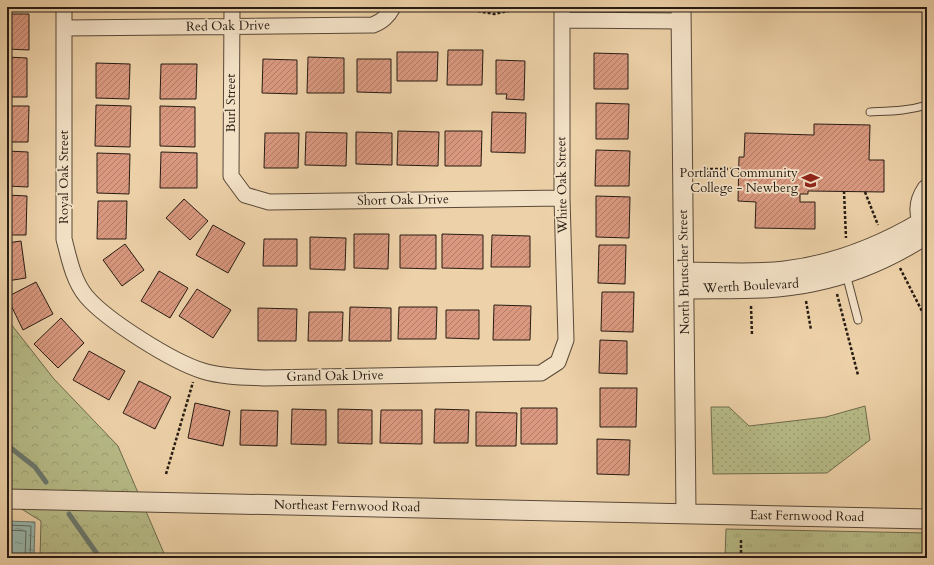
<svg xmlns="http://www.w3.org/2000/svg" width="934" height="565" viewBox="0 0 934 565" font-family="Cardo,serif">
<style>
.grass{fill:url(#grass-tufts);stroke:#6f6c4e}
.forest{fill:url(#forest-crowns);stroke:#6f6c4e}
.garden{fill:url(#garden-dots);stroke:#6f6c4e}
.water{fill:url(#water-ripples);stroke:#6b796f}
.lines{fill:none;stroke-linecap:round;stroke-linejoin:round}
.shore{stroke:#606a60;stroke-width:1}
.stream{stroke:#6b796f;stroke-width:5}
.building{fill:url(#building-hatch);stroke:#271c13}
.service-casing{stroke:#584938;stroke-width:9}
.minor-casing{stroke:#584938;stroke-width:17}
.tertiary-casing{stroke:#584938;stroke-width:21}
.path{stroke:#271c13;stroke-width:2.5;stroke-dasharray:3 2;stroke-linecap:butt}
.service{stroke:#f3e1c6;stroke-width:7}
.minor{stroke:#f3e1c6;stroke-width:15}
.tertiary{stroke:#f3e1c6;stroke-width:19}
.labels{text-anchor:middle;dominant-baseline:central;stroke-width:3.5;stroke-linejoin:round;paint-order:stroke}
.street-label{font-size:13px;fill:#271c13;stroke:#f3e1c6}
.poi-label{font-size:13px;fill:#271c13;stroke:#f3e1c6;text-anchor:end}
</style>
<defs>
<pattern id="grass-tufts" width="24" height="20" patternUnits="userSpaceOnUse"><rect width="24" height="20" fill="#b7bc88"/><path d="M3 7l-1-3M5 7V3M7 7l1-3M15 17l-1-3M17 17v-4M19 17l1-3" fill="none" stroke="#9da174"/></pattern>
<pattern id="forest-crowns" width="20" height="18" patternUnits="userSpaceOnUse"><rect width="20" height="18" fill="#b7bc88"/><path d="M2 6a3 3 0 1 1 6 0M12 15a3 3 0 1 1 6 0" fill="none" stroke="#9da174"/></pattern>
<pattern id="garden-dots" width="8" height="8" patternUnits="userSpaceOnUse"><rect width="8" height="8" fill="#b7bc88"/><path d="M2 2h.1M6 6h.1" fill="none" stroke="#9da174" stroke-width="1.8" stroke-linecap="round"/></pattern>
<pattern id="water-ripples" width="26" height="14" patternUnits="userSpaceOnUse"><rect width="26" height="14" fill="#99b7ac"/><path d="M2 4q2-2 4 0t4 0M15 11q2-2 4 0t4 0" fill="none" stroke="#7d948b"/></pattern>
<pattern id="building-hatch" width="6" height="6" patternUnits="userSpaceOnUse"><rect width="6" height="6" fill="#d9987f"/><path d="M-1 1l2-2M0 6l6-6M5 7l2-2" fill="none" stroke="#b07b67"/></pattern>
</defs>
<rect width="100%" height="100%" fill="#edd1a8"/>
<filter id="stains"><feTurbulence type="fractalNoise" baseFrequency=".005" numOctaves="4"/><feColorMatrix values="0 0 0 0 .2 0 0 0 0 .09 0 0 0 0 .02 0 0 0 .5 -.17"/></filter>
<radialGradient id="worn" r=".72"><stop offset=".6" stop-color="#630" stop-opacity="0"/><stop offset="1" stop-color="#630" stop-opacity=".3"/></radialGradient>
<path class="grass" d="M 726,529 L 927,533 L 927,558 L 725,558 Z"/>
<path class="forest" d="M 7,319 L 54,379 L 118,446 L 166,558 L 40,558 L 41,521 L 7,500 Z"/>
<path class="garden" d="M 865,406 L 870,440 L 827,473 L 713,474 L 711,407 L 729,407 L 749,426 L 826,417 Z"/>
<path class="water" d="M 7,521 L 35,522 L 34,558 L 7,558 Z"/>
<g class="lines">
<path class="shore" d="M 7,525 L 31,526 L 30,558
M 7,530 L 26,531 L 25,558"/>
<path class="stream" d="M 7,445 L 35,467 L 46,482
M 69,514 L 100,558"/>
</g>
<path class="building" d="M 7,14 L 29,14 L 29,50 L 7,49 Z
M 448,50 L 483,50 L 482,85 L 447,85 Z
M 397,52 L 438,52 L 437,81 L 397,81 Z
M 594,53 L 628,54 L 628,89 L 594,89 Z
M 7,57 L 27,58 L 27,97 L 7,97 Z
M 308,57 L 344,58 L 344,93 L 307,93 Z
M 263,59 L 297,60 L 297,94 L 262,93 Z
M 357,59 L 391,59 L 391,93 L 357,92 Z
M 496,60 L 525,61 L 524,100 L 506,99 L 507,94 L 496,94 Z
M 96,63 L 130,64 L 129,99 L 96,98 Z
M 161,64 L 197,64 L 196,99 L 160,99 Z
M 596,103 L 629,104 L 628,139 L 596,139 Z
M 96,105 L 131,106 L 130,147 L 95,146 Z
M 7,106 L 29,106 L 28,142 L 7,142 Z
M 160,106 L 195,107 L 195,147 L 160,146 Z
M 492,112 L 526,113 L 525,153 L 491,152 Z
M 814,124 L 870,125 L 869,160 L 884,160 L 884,192 L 808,191 L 808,194 L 800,194 L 800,202 L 815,202 L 815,229 L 755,228 L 756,202 L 738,201 L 739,157 L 744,157 L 745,133 L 814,135 Z
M 398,131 L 439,132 L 438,166 L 397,165 Z
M 445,131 L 482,131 L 481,166 L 445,166 Z
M 306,132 L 347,133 L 346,166 L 305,165 Z
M 356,132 L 392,133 L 392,165 L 356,164 Z
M 265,133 L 299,133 L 298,168 L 264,168 Z
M 596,150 L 630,151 L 629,186 L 595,186 Z
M 7,151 L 28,152 L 28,187 L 7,186 Z
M 161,152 L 197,153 L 197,188 L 160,188 Z
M 97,153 L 130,154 L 129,194 L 97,193 Z
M 7,195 L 27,196 L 26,235 L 7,235 Z
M 596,196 L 630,197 L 629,238 L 596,237 Z
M 184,199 L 208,221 L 190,240 L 166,218 Z
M 98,201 L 127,201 L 126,239 L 97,239 Z
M 213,225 L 245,243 L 228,273 L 196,255 Z
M 354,234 L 389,234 L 388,269 L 354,268 Z
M 442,234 L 483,235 L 483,269 L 442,268 Z
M 400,235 L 436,235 L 436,269 L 400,268 Z
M 492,235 L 530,236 L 530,267 L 491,267 Z
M 310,237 L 346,238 L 345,270 L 310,269 Z
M 264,239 L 297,239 L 297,266 L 263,266 Z
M 21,241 L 26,278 L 7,281 L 7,243 Z
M 125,244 L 144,270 L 122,286 L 103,260 Z
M 599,245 L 626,245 L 625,284 L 598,283 Z
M 159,271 L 188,288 L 170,318 L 141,301 Z
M 36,282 L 53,314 L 23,330 L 7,297 Z
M 197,289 L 231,310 L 213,338 L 179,316 Z
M 602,292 L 634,292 L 633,332 L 601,331 Z
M 494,305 L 531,306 L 530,340 L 493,340 Z
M 350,307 L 391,308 L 391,341 L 349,341 Z
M 399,307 L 437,307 L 436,339 L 398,339 Z
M 258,308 L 297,309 L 296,341 L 258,341 Z
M 446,310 L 479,310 L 479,339 L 446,338 Z
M 309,312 L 343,312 L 342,341 L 308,341 Z
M 61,318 L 84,343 L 58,368 L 34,344 Z
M 600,340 L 627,341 L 627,374 L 599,373 Z
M 89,351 L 125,371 L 109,400 L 73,380 Z
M 139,381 L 171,397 L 155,429 L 123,413 Z
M 600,388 L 637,388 L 636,427 L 600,427 Z
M 195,403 L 230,411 L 223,446 L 188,438 Z
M 521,408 L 557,408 L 557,444 L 521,444 Z
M 292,409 L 326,410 L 326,445 L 291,444 Z
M 338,409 L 372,410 L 372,444 L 338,443 Z
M 435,409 L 469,410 L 468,443 L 434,443 Z
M 241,410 L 278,411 L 277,446 L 240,445 Z
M 381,410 L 422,410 L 422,444 L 380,443 Z
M 476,412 L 517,413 L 516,446 L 476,446 Z
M 597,439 L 630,440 L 629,475 L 597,474 Z"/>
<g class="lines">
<defs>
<path id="service" d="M 870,112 C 889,111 908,111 927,105
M 846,274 L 858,320"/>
<path id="minor" d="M 64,7 L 64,239 C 69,258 73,280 86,296 C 106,320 173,362 203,371 C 223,377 244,377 264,378 L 541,373 L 558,362 L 566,340 L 562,198 L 562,7
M 232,7 L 231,176 L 245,195 L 269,202 L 562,198
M 562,20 L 681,21
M 64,28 L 373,25 C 383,21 388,16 393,7"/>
<path id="tertiary" d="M 681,7 L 686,513
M 927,189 C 918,202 917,216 927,229
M 684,272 C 717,272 752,275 785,271 C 834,265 880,247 922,222
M 684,289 C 726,288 771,291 812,282 C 852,274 893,256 927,234
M 7,499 L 927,519"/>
</defs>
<use href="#service" class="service-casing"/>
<use href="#minor" class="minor-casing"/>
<use href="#tertiary" class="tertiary-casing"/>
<path class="path" d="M 408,10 L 466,9 L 494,14 L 527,7
M 705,169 L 739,169
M 844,191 L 846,238
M 865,192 L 878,225
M 900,268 L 927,321
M 837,294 L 858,375
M 806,301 L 811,330
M 751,306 L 752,335
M 166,474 L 193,382
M 741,558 L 741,538"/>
<use href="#service" class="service"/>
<use href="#minor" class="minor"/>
<use href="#tertiary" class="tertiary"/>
</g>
<defs>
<symbol id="university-bare" viewBox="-9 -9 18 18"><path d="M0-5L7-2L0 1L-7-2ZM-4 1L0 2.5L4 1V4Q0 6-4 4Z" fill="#8f2418" stroke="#f3e1c6" stroke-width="2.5" paint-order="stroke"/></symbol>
</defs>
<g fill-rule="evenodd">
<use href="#university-bare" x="798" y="168" width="25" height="25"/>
</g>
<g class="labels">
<g class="street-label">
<text transform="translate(228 26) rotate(-1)">Red Oak Drive</text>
<text transform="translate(231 103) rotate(-90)">Burl Street</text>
<text transform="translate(64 177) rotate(-90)">Royal Oak Street</text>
<text transform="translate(562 185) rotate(-91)">White Oak Street</text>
<text transform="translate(403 200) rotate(-1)">Short Oak Drive</text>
<text transform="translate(684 272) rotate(-91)">North Brutscher Street</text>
<text transform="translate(751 286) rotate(-3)">Werth Boulevard</text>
<text transform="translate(335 376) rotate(-1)">Grand Oak Drive</text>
<text transform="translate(347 506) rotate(1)">Northeast Fernwood Road</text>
<text transform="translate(807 516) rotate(1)">East Fernwood Road</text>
</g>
<g class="poi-label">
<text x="798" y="173">Portland Community<tspan x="798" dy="15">College - Newberg</tspan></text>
</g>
</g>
<rect width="934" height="565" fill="none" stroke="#edd1a8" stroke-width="24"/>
<rect x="8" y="8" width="918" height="549" fill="none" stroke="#271c13" stroke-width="2"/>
<rect x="12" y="12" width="910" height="541" fill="none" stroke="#271c13"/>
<rect width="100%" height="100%" filter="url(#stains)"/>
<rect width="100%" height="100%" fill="url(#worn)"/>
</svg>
